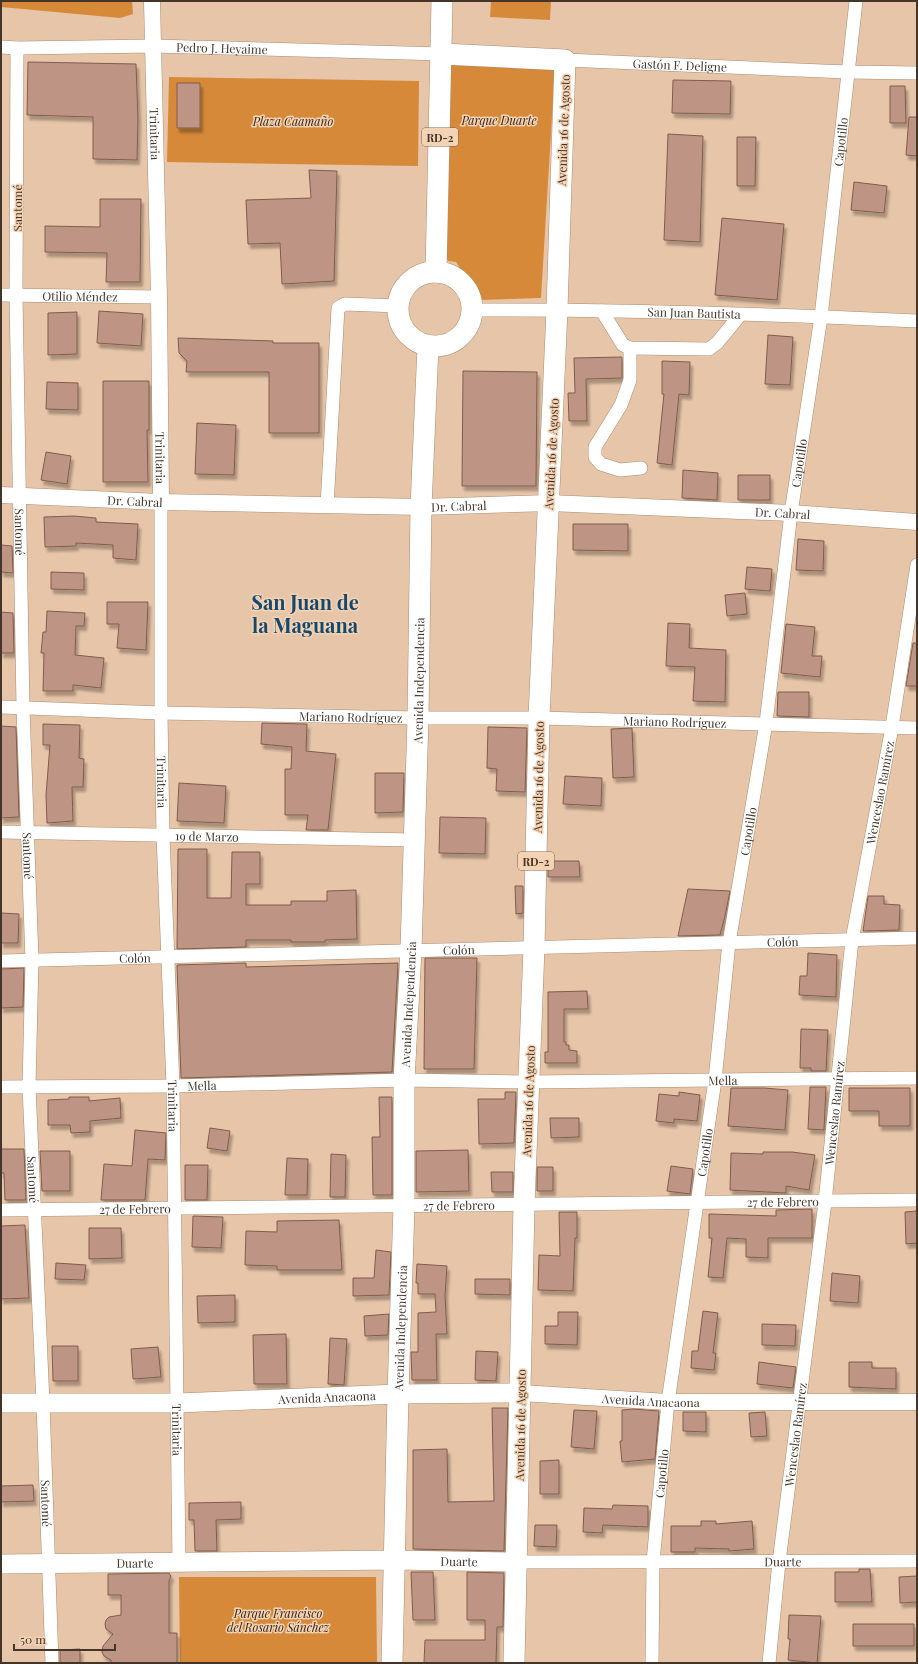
<svg xmlns="http://www.w3.org/2000/svg" width="918" height="1664" viewBox="0 0 918 1664" font-family="'Playfair Display',serif">
<style>
.green{fill:#d68938}
.building{fill:#be9584;stroke:#815c4c;filter:url(#shadow)}
.lines{fill:none;stroke-linecap:round;stroke-linejoin:round}
.minor-casing{stroke:#ab8c70;stroke-width:14}
.tertiary-casing{stroke:#ab8c70;stroke-width:17}
.secondary-casing{stroke:#ab8c70;stroke-width:20}
.primary-casing{stroke:#ab8c70;stroke-width:22}
.minor{stroke:#fff;stroke-width:13}
.tertiary{stroke:#fff;stroke-width:16}
.secondary{stroke:#fff;stroke-width:19}
.primary{stroke:#fff;stroke-width:21}
.labels{text-anchor:middle;dominant-baseline:central;stroke-width:3;stroke-linejoin:round;paint-order:stroke}
.shield{fill:#f4d2b4;stroke:#786453;stroke-width:1}
.shield-label{font-size:11px;font-weight:bold;fill:#433529}
.street-label{font-size:12px;fill:#433529;stroke:#f4d2b4}
.park-label{font-size:12px;font-style:italic;fill:#372718;stroke:#f4d2b4}
.town-label{font-size:20px;font-weight:bold;fill:#15486c;stroke:#f4d2b4}
</style>
<defs>
<filter id="shadow"><feDropShadow dx="2.5" dy="4.5" stdDeviation="1" flood-color="#0004"/></filter>
</defs>
<rect width="100%" height="100%" fill="#e7c5a8"/>
<path class="green" d="M 1,1 L 132,1 L 133,14 L 120,18 L 1,7 Z
M 491,1 L 551,1 L 550,20 L 490,17 Z
M 449,61 L 555,67 L 541,298 L 480,300 L 456,262 L 448,261 L 441,244 Z
M 169,77 L 419,81 L 418,166 L 167,162 Z
M 179,1577 L 376,1577 L 377,1663 L 180,1663 Z"/>
<path class="building" d="M 28,62 L 136,64 L 138,119 L 137,160 L 93,159 L 93,117 L 27,115 Z
M 673,80 L 731,81 L 730,114 L 672,113 Z
M 177,83 L 200,83 L 200,128 L 177,128 Z
M 890,86 L 905,86 L 906,123 L 890,123 Z
M 909,117 L 917,117 L 917,156 L 906,155 Z
M 668,134 L 703,136 L 700,242 L 664,240 Z
M 737,137 L 756,137 L 755,186 L 737,186 Z
M 309,170 L 337,171 L 334,281 L 282,284 L 280,243 L 248,244 L 246,200 L 311,198 Z
M 854,182 L 887,186 L 884,213 L 851,210 Z
M 100,199 L 141,199 L 140,282 L 106,282 L 107,253 L 45,252 L 45,226 L 100,227 Z
M 722,218 L 784,224 L 777,300 L 715,295 Z
M 99,311 L 143,314 L 141,346 L 97,343 Z
M 77,312 L 77,354 L 48,355 L 48,313 Z
M 768,335 L 793,337 L 790,385 L 765,384 Z
M 178,338 L 273,341 L 273,343 L 319,343 L 319,433 L 269,433 L 269,372 L 186,372 L 187,361 L 179,353 Z
M 622,357 L 622,378 L 586,379 L 587,421 L 569,421 L 568,393 L 575,393 L 574,358 Z
M 662,361 L 690,362 L 689,395 L 679,394 L 672,465 L 657,463 L 664,394 L 662,394 Z
M 463,371 L 537,372 L 536,486 L 462,486 Z
M 103,381 L 149,381 L 149,430 L 147,430 L 148,482 L 103,482 Z
M 47,382 L 78,383 L 78,410 L 46,409 Z
M 197,423 L 236,425 L 234,475 L 195,474 Z
M 46,452 L 71,456 L 67,484 L 41,480 Z
M 683,470 L 718,473 L 717,500 L 682,498 Z
M 738,475 L 770,475 L 770,500 L 738,500 Z
M 74,516 L 96,518 L 96,522 L 138,524 L 136,560 L 113,558 L 113,545 L 76,543 L 76,546 L 45,547 L 44,517 Z
M 573,524 L 628,524 L 628,551 L 573,550 Z
M 798,539 L 824,541 L 823,571 L 796,570 Z
M 1,545 L 12,546 L 13,573 L 1,572 Z
M 747,567 L 772,569 L 770,591 L 745,589 Z
M 51,572 L 84,573 L 84,590 L 51,589 Z
M 745,593 L 747,614 L 727,616 L 725,595 Z
M 107,602 L 148,602 L 146,650 L 117,648 L 119,624 L 107,624 Z
M 47,611 L 85,613 L 84,626 L 76,626 L 75,655 L 104,658 L 101,688 L 73,685 L 73,691 L 43,691 L 44,653 L 41,653 L 43,632 L 46,632 Z
M 1,612 L 13,613 L 14,653 L 1,653 Z
M 668,623 L 690,624 L 689,648 L 726,650 L 725,702 L 693,701 L 695,667 L 666,666 Z
M 786,624 L 815,627 L 812,656 L 822,656 L 820,677 L 781,673 Z
M 913,643 L 917,643 L 917,686 L 906,686 Z
M 778,692 L 809,692 L 809,717 L 777,716 Z
M 262,723 L 307,724 L 306,751 L 336,754 L 328,830 L 306,830 L 308,815 L 285,815 L 285,769 L 291,769 L 292,747 L 261,744 Z
M 43,724 L 80,725 L 79,758 L 84,759 L 83,787 L 72,787 L 73,821 L 47,823 L 46,795 L 50,745 L 43,745 Z
M 1,726 L 16,727 L 19,817 L 1,818 Z
M 488,727 L 527,728 L 525,792 L 496,791 L 497,769 L 487,768 Z
M 632,728 L 634,777 L 613,778 L 611,729 Z
M 375,773 L 404,773 L 403,812 L 375,813 Z
M 565,776 L 602,778 L 601,806 L 563,804 Z
M 179,783 L 226,786 L 224,823 L 177,821 Z
M 440,817 L 486,818 L 485,854 L 439,853 Z
M 178,849 L 207,849 L 207,898 L 231,898 L 232,852 L 260,852 L 260,884 L 246,884 L 246,905 L 291,905 L 291,901 L 327,901 L 327,891 L 356,890 L 357,939 L 325,940 L 325,942 L 291,942 L 291,940 L 246,940 L 246,947 L 177,949 Z
M 548,861 L 579,861 L 580,877 L 548,877 Z
M 515,886 L 523,886 L 523,913 L 516,914 Z
M 688,889 L 730,891 L 725,916 L 720,935 L 678,936 Z
M 868,896 L 884,896 L 884,904 L 900,905 L 899,930 L 863,931 Z
M 1,913 L 19,914 L 18,943 L 1,943 Z
M 808,953 L 837,955 L 836,997 L 799,995 L 800,976 L 807,976 Z
M 425,958 L 477,958 L 474,1069 L 424,1069 Z
M 246,963 L 246,967 L 398,963 L 392,1072 L 181,1078 L 177,965 Z
M 24,968 L 23,1007 L 1,1008 L 1,969 Z
M 587,991 L 588,1009 L 564,1009 L 564,1042 L 566,1042 L 566,1045 L 569,1045 L 569,1050 L 577,1051 L 577,1063 L 545,1063 L 545,1052 L 548,1052 L 548,992 Z
M 801,1029 L 828,1030 L 826,1071 L 811,1071 L 811,1068 L 800,1068 Z
M 810,1087 L 826,1087 L 824,1130 L 808,1129 Z
M 731,1088 L 764,1088 L 788,1090 L 785,1130 L 728,1126 Z
M 849,1088 L 910,1088 L 910,1126 L 879,1126 L 879,1111 L 849,1111 Z
M 505,1092 L 516,1092 L 514,1143 L 479,1144 L 478,1099 L 505,1099 Z
M 679,1092 L 700,1095 L 697,1121 L 674,1119 L 674,1123 L 656,1121 L 659,1094 L 679,1096 Z
M 69,1097 L 89,1097 L 89,1101 L 120,1098 L 121,1118 L 90,1121 L 90,1132 L 71,1133 L 70,1125 L 48,1125 L 48,1100 L 69,1099 Z
M 379,1097 L 392,1097 L 392,1195 L 373,1195 L 372,1137 L 380,1137 Z
M 550,1118 L 579,1118 L 579,1137 L 551,1138 Z
M 210,1128 L 230,1131 L 227,1151 L 207,1148 Z
M 135,1130 L 166,1133 L 165,1160 L 148,1159 L 145,1200 L 101,1200 L 104,1164 L 132,1166 Z
M 1,1149 L 24,1149 L 26,1200 L 5,1200 L 4,1173 L 1,1173 Z
M 468,1150 L 469,1191 L 416,1192 L 416,1151 Z
M 40,1151 L 70,1151 L 70,1191 L 42,1191 Z
M 763,1152 L 792,1152 L 815,1155 L 809,1190 L 786,1186 L 786,1193 L 730,1190 L 731,1153 L 763,1154 Z
M 331,1154 L 346,1155 L 345,1197 L 330,1197 Z
M 287,1158 L 308,1159 L 307,1195 L 285,1195 Z
M 185,1165 L 208,1165 L 207,1200 L 185,1200 Z
M 671,1166 L 693,1169 L 690,1194 L 667,1191 Z
M 537,1167 L 553,1167 L 553,1191 L 537,1191 Z
M 491,1172 L 513,1172 L 513,1192 L 492,1192 Z
M 812,1209 L 812,1238 L 768,1238 L 768,1258 L 746,1257 L 746,1239 L 727,1238 L 723,1278 L 708,1277 L 712,1238 L 709,1238 L 709,1214 L 776,1216 L 776,1210 Z
M 917,1211 L 917,1243 L 906,1244 L 905,1212 Z
M 559,1212 L 577,1212 L 577,1238 L 575,1238 L 573,1291 L 538,1290 L 539,1255 L 560,1256 Z
M 193,1216 L 223,1217 L 221,1248 L 192,1247 Z
M 339,1220 L 342,1270 L 277,1270 L 277,1266 L 245,1265 L 246,1231 L 277,1232 L 277,1221 Z
M 25,1225 L 29,1298 L 1,1299 L 1,1226 Z
M 89,1228 L 121,1228 L 122,1258 L 89,1259 Z
M 376,1250 L 391,1252 L 389,1295 L 353,1296 L 353,1278 L 374,1278 Z
M 56,1263 L 86,1265 L 84,1280 L 55,1279 Z
M 417,1264 L 447,1266 L 445,1295 L 447,1334 L 436,1334 L 437,1380 L 412,1380 L 411,1352 L 418,1352 L 418,1313 L 436,1312 L 435,1294 L 418,1294 L 418,1283 L 416,1283 Z
M 832,1273 L 860,1276 L 858,1303 L 830,1301 Z
M 475,1279 L 510,1279 L 510,1295 L 475,1294 Z
M 235,1295 L 235,1322 L 198,1323 L 197,1296 Z
M 703,1311 L 718,1313 L 713,1353 L 716,1353 L 714,1370 L 691,1368 L 692,1351 L 698,1351 Z
M 558,1312 L 578,1312 L 577,1345 L 545,1344 L 545,1326 L 558,1326 Z
M 389,1314 L 388,1335 L 365,1336 L 364,1316 Z
M 762,1324 L 796,1325 L 795,1346 L 762,1345 Z
M 286,1334 L 287,1384 L 254,1384 L 253,1335 Z
M 330,1338 L 347,1339 L 344,1385 L 328,1384 Z
M 52,1346 L 78,1346 L 78,1381 L 53,1381 Z
M 158,1347 L 161,1377 L 133,1379 L 131,1349 Z
M 476,1351 L 498,1352 L 496,1381 L 475,1380 Z
M 759,1362 L 796,1367 L 793,1388 L 757,1384 Z
M 849,1362 L 872,1362 L 872,1368 L 896,1368 L 896,1389 L 849,1387 Z
M 492,1408 L 508,1408 L 504,1551 L 413,1549 L 413,1450 L 447,1449 L 448,1502 L 494,1501 Z
M 633,1409 L 659,1411 L 655,1459 L 622,1462 L 620,1441 L 622,1441 L 622,1410 Z
M 574,1410 L 597,1411 L 594,1449 L 571,1447 Z
M 683,1412 L 706,1412 L 706,1432 L 683,1431 Z
M 765,1412 L 767,1436 L 751,1437 L 749,1413 Z
M 559,1460 L 559,1494 L 540,1494 L 540,1461 Z
M 33,1485 L 34,1501 L 1,1502 L 1,1486 Z
M 241,1502 L 241,1519 L 216,1520 L 217,1551 L 195,1551 L 194,1520 L 189,1520 L 189,1503 Z
M 613,1505 L 648,1506 L 648,1527 L 603,1525 L 602,1533 L 583,1532 L 584,1508 L 612,1509 Z
M 701,1521 L 716,1521 L 716,1524 L 752,1521 L 754,1549 L 729,1551 L 729,1549 L 695,1548 L 695,1552 L 671,1552 L 671,1526 L 701,1526 Z
M 535,1525 L 557,1525 L 556,1547 L 534,1546 Z
M 859,1569 L 870,1569 L 872,1602 L 835,1602 L 835,1572 L 859,1572 Z
M 411,1572 L 433,1572 L 435,1620 L 413,1620 Z
M 467,1572 L 504,1573 L 503,1627 L 497,1627 L 496,1663 L 424,1663 L 425,1640 L 485,1640 L 485,1620 L 467,1620 Z
M 169,1573 L 171,1576 L 169,1581 L 169,1633 L 177,1633 L 177,1663 L 111,1663 L 111,1660 L 104,1656 L 102,1652 L 103,1646 L 113,1634 L 106,1629 L 105,1624 L 106,1620 L 109,1617 L 121,1615 L 121,1595 L 108,1595 L 108,1574 Z
M 917,1576 L 917,1602 L 900,1603 L 899,1577 Z
M 789,1615 L 821,1616 L 817,1663 L 788,1660 L 790,1639 L 788,1639 Z
M 853,1624 L 914,1624 L 914,1646 L 853,1646 Z
M 80,1649 L 80,1663 L 60,1663 L 60,1650 Z"/>
<g class="lines">
<defs>
<g id="minor">
<path id="s1" d="M 1,47 L 17,48 L 153,46 L 442,54"/>
<path id="s2" d="M 17,48 L 16,295 L 23,708 L 32,960 L 29,1087 L 43,1403 L 52,1663"/>
<path id="s3" d="M 565,60 L 847,72 L 917,73"/>
<path id="s4" d="M 1,295 L 159,297"/>
<path id="s5" d="M 471,310 C 620,309 769,314 917,321"/>
<path d="M 602,311 L 623,345 L 630,348 L 709,349 L 717,343 L 740,315"/>
<path d="M 630,348 L 630,380 L 621,405 L 595,447 L 595,457 L 601,464 L 620,470 L 641,468"/>
<path id="s6" d="M 161,502 L 161,713 L 163,836 L 173,1086 L 179,1563"/>
<path d="M 327,506 L 338,308 L 345,304 L 398,306"/>
<path id="s7" d="M 1,707 L 161,713 L 418,718 L 539,718 L 917,728"/>
<path id="s8" d="M 1,832 L 414,840"/>
<path id="s9" d="M 1,961 L 917,938"/>
<path id="s10" d="M 1,1087 L 173,1086 L 404,1080 L 528,1082 L 917,1078"/>
<path id="s11" d="M 1,1210 L 917,1200"/>
<path id="s12" d="M 517,1562 L 917,1561"/>
<path id="s13" d="M 652,1663 L 653,1562 L 668,1402 L 715,1080 L 729,943 L 766,723 L 791,513 L 821,317 L 856,1"/>
<path id="s14" d="M 769,1663 L 779,1562 L 825,1202 L 852,940 L 892,727 L 917,565"/>
</g>
<g id="tertiary">
<path id="s15" d="M 152,1 L 159,297 L 161,502"/>
<path id="s16" d="M 1,495 L 161,502 L 421,507 L 549,503 L 791,513 L 917,522"/>
<path id="s17" d="M 521,1393 L 668,1402 L 917,1402"/>
</g>
<g id="secondary">
<path id="s18" d="M 1,1403 L 178,1403 L 398,1394 L 521,1393"/>
<path id="s19" d="M 1,1564 L 395,1560 L 517,1562"/>
</g>
<g id="primary">
<path d="M 442,54 L 565,60 L 557,309 L 539,718 L 534,948 L 524,1205 L 514,1663"/>
<path d="M 436,272 L 442,1"/>
<circle cx="435" cy="309" r="37"/>
<path id="s20" d="M 392,1663 L 398,1394 L 404,1206 L 404,1080 L 411,950 L 418,718 L 421,507 L 428,346"/>
</g>
</defs>
<use href="#minor" class="minor-casing"/>
<use href="#tertiary" class="tertiary-casing"/>
<use href="#secondary" class="secondary-casing"/>
<use href="#primary" class="primary-casing"/>
<use href="#minor" class="minor"/>
<use href="#tertiary" class="tertiary"/>
<use href="#secondary" class="secondary"/>
<use href="#primary" class="primary"/>
</g>
<g class="labels">
<g class="shield">
<rect x="422" y="128" width="36" height="18" rx="3"/>
<rect x="518" y="852" width="36" height="18" rx="3"/>
</g>
<g class="shield-label">
<text x="440" y="137">RD-2</text>
<text x="536" y="861">RD-2</text>
</g>
<g class="street-label">
<text stroke="none"><textPath href="#s1" startOffset="221">Pedro J. Heyaime</textPath></text>
<text stroke="none"><textPath href="#s3" startOffset="115">Gastón F. Deligne</textPath></text>
<text transform="translate(563 130) rotate(-88)">Avenida 16 de Agosto</text>
<text stroke="none"><textPath href="#s15" startOffset="133">Trinitaria</textPath></text>
<text stroke="none"><textPath href="#s13" startOffset="1534">Capotillo</textPath></text>
<text transform="translate(17 208) rotate(-90)">Santomé</text>
<text stroke="none"><textPath href="#s4" startOffset="79">Otilio Méndez</textPath></text>
<text stroke="none"><textPath href="#s5" startOffset="223">San Juan Bautista</textPath></text>
<text transform="translate(551 454) rotate(-87)">Avenida 16 de Agosto</text>
<text stroke="none"><textPath href="#s15" startOffset="457">Trinitaria</textPath></text>
<text stroke="none"><textPath href="#s13" startOffset="1210">Capotillo</textPath></text>
<text stroke="none"><textPath href="#s16" startOffset="134">Dr. Cabral</textPath></text>
<text stroke="none"><textPath href="#s16" startOffset="458">Dr. Cabral</textPath></text>
<text stroke="none"><textPath href="#s16" startOffset="782">Dr. Cabral</textPath></text>
<text stroke="none"><textPath href="#s2" startOffset="484">Santomé</textPath></text>
<text stroke="none"><textPath href="#s20" startOffset="983">Avenida Independencia</textPath></text>
<text stroke="none"><textPath href="#s7" startOffset="350">Mariano Rodríguez</textPath></text>
<text stroke="none"><textPath href="#s7" startOffset="674">Mariano Rodríguez</textPath></text>
<text transform="translate(538 777) rotate(-89)">Avenida 16 de Agosto</text>
<text stroke="none"><textPath href="#s6" startOffset="280">Trinitaria</textPath></text>
<text stroke="none"><textPath href="#s14" startOffset="878">Wenceslao Ramírez</textPath></text>
<text stroke="none"><textPath href="#s13" startOffset="838">Capotillo</textPath></text>
<text stroke="none"><textPath href="#s8" startOffset="206">19 de Marzo</textPath></text>
<text stroke="none"><textPath href="#s2" startOffset="808">Santomé</textPath></text>
<text stroke="none"><textPath href="#s9" startOffset="782">Colón</textPath></text>
<text stroke="none"><textPath href="#s9" startOffset="458">Colón</textPath></text>
<text stroke="none"><textPath href="#s9" startOffset="134">Colón</textPath></text>
<text stroke="none"><textPath href="#s20" startOffset="659">Avenida Independencia</textPath></text>
<text stroke="none"><textPath href="#s10" startOffset="722">Mella</textPath></text>
<text stroke="none"><textPath href="#s10" startOffset="201">Mella</textPath></text>
<text transform="translate(528 1101) rotate(-88)">Avenida 16 de Agosto</text>
<text stroke="none"><textPath href="#s6" startOffset="604">Trinitaria</textPath></text>
<text stroke="none"><textPath href="#s14" startOffset="554">Wenceslao Ramírez</textPath></text>
<text stroke="none"><textPath href="#s13" startOffset="514">Capotillo</textPath></text>
<text stroke="none"><textPath href="#s2" startOffset="1132">Santomé</textPath></text>
<text stroke="none"><textPath href="#s11" startOffset="782">27 de Febrero</textPath></text>
<text stroke="none"><textPath href="#s11" startOffset="458">27 de Febrero</textPath></text>
<text stroke="none"><textPath href="#s11" startOffset="134">27 de Febrero</textPath></text>
<text stroke="none"><textPath href="#s20" startOffset="335">Avenida Independencia</textPath></text>
<text stroke="none"><textPath href="#s18" startOffset="326">Avenida Anacaona</textPath></text>
<text stroke="none"><textPath href="#s17" startOffset="130">Avenida Anacaona</textPath></text>
<text transform="translate(520 1425) rotate(-89)">Avenida 16 de Agosto</text>
<text stroke="none"><textPath href="#s6" startOffset="928">Trinitaria</textPath></text>
<text stroke="none"><textPath href="#s14" startOffset="230">Wenceslao Ramírez</textPath></text>
<text stroke="none"><textPath href="#s13" startOffset="190">Capotillo</textPath></text>
<text stroke="none"><textPath href="#s2" startOffset="1456">Santomé</textPath></text>
<text stroke="none"><textPath href="#s19" startOffset="458">Duarte</textPath></text>
<text stroke="none"><textPath href="#s12" startOffset="266">Duarte</textPath></text>
<text stroke="none"><textPath href="#s19" startOffset="134">Duarte</textPath></text>
</g>
<g class="park-label">
<text x="499" y="120">Parque Duarte</text>
<text x="293" y="121">Plaza Caamaño</text>
<text x="278" y="1613">Parque Francisco<tspan x="278" dy="14">del Rosario Sánchez</tspan></text>
</g>
<g class="town-label">
<text x="305" y="601">San Juan de<tspan x="305" dy="23">la Maguana</tspan></text>
</g>
</g>
<rect width="918" height="1664" fill="none" stroke="#433529" stroke-width="4"/>
<path d="M14 1644v6h101v-6" fill="none" stroke="#433529" stroke-width="2"/>
<text x="20" y="1644" font-size="12" fill="#433529" stroke="#f4d2b4" stroke-width="3" paint-order="stroke">50 m</text>
</svg>
